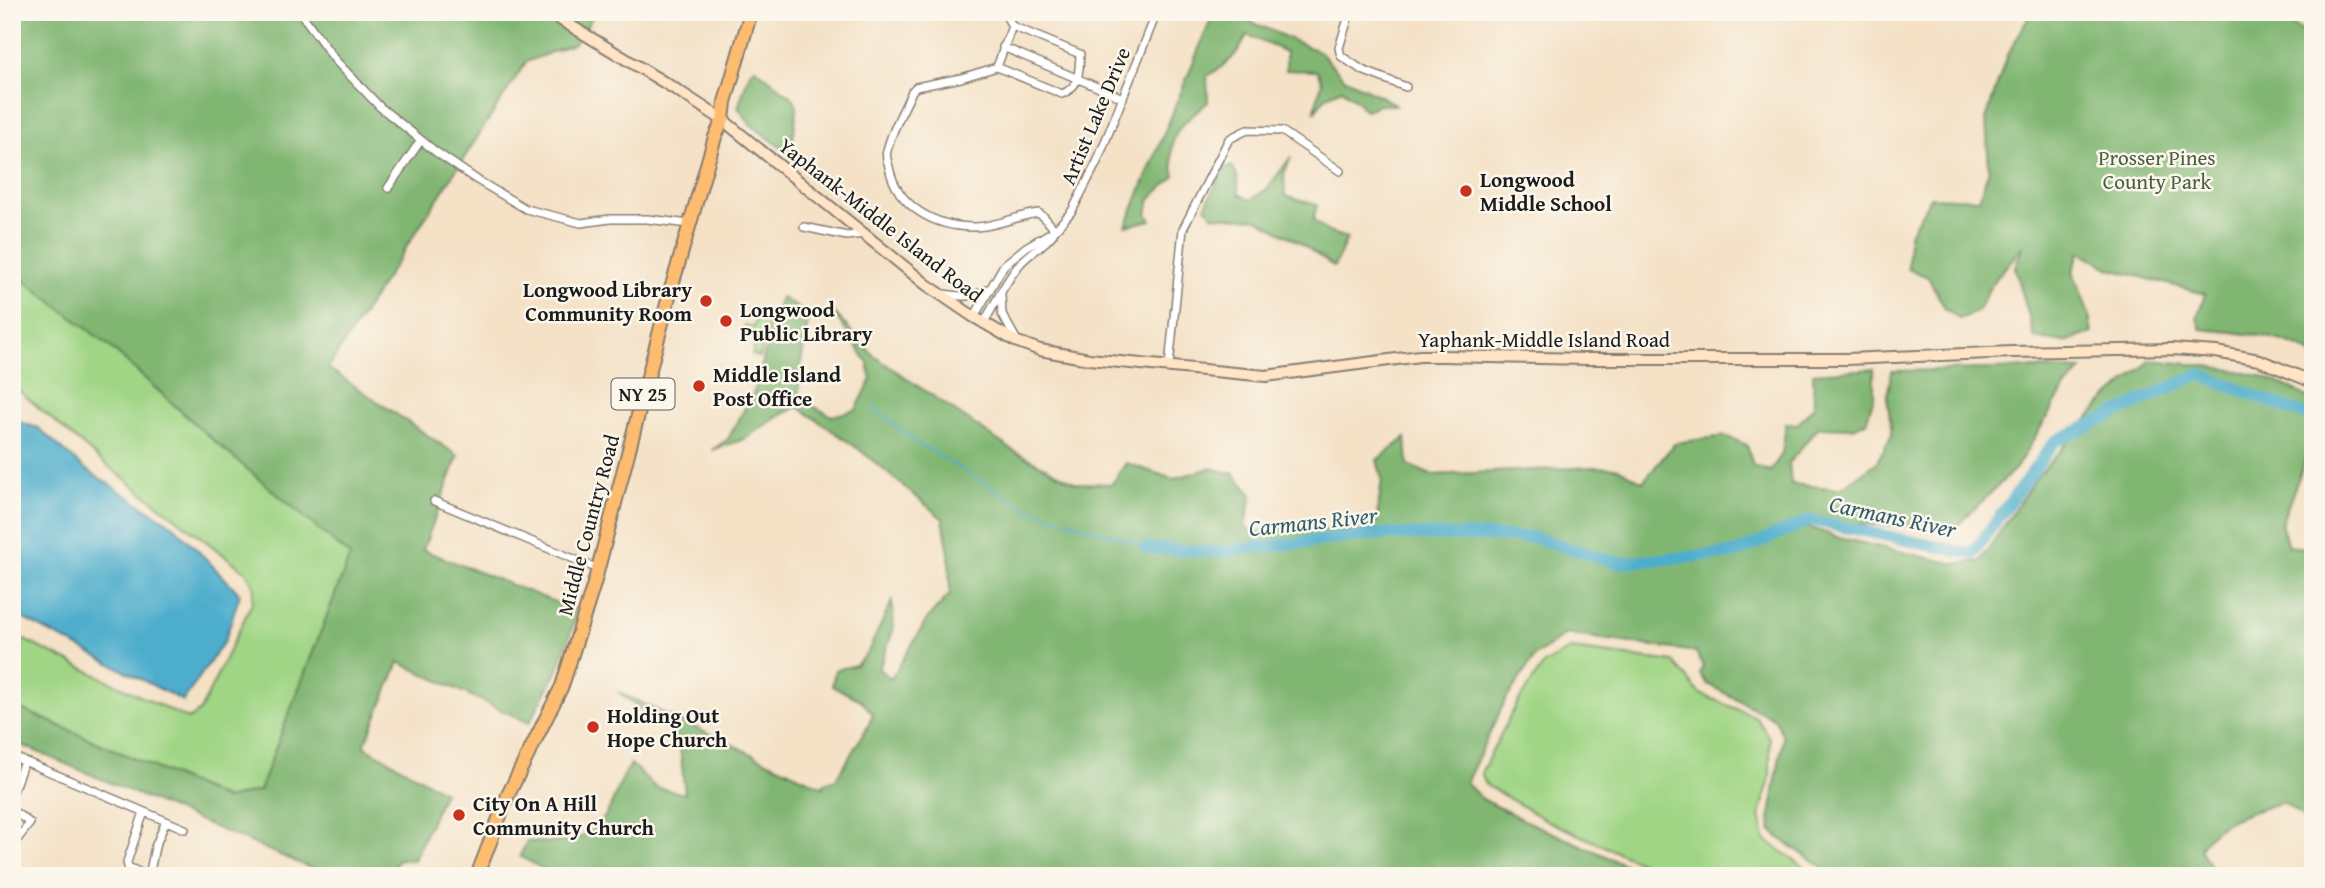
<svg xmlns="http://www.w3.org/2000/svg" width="2325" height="888" viewBox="0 0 2325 888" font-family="'Gentium Book Plus',serif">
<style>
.green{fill:#a0d585;stroke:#5e7850;stroke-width:2}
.forest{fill:#80b672;stroke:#4e6947;stroke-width:2}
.water{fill:#4dadcc;stroke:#346474;stroke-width:2}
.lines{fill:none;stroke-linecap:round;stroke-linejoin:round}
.stream{stroke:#4dadcc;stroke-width:2}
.river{stroke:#4dadcc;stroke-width:12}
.street-casing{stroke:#887e71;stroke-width:10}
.secondary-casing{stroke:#887e71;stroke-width:14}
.primary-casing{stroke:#887e71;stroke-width:16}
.street{stroke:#fff;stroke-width:7}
.secondary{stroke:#ffe4c6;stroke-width:10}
.primary{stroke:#febc70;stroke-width:12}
.poi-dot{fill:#c8321e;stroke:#fbf7ec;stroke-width:2.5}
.labels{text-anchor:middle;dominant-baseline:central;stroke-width:5;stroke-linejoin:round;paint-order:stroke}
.shield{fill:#fbf7ec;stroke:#5f5e5a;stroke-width:2}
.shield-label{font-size:19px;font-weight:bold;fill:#1c1c1c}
.street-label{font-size:21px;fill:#1c1c1c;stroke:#fbf7ec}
.park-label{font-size:21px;fill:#4a5d41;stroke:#fbf7ec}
.poi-label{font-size:21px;font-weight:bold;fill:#1c1c1c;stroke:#fbf7ec;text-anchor:start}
.water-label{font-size:23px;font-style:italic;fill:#325d6b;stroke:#fbf7ec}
</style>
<rect width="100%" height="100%" fill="#fbf7ec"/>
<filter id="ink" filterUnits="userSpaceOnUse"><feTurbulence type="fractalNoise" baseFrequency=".0143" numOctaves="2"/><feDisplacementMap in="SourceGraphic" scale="14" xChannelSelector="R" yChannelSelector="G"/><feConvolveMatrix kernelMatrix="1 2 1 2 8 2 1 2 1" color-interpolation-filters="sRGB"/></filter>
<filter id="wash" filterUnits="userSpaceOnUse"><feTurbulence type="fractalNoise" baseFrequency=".00686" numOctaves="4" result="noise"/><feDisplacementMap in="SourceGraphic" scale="28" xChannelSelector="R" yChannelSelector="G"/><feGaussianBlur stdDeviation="1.57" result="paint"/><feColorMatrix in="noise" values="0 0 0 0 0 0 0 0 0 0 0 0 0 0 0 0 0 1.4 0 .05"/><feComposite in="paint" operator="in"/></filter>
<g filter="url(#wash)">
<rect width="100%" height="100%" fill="#f4e1c6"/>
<path class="green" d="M 12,270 L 108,345 L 213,440 L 351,556 L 259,791 L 227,799 L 12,705 L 12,634 L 188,719 L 200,711 L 252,603 L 254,586 L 246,572 L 100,460 L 12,385 Z
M 756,318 L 770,321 L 760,357 L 752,355 L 756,338 L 743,335 L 745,325 L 754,327 Z
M 1571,649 L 1674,662 L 1700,694 L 1756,717 L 1770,739 L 1770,778 L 1760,815 L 1765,840 L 1818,876 L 1671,876 L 1548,821 L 1486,785 L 1481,773 L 1516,705 L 1544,664 Z"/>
<path class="forest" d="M 12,12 L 596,12 L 575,43 L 526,62 L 328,368 L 458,456 L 423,550 L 578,611 L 557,672 L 529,723 L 399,662 L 364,746 L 444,792 L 414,860 L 398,859 L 391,876 L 329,876 L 12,741 L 12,705 L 226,799 L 259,791 L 350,556 L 213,440 L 108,345 L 12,271 Z
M 1214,12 L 1240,17 L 1320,52 L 1344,78 L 1397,105 L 1378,105 L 1365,111 L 1360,104 L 1342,89 L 1327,96 L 1314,112 L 1322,82 L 1317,71 L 1286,70 L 1286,52 L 1247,35 C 1236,57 1228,64 1207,76 L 1208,102 C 1178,128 1165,134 1175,176 L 1150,199 L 1147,214 L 1151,220 L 1126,226 Z
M 2032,12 L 2270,12 L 2313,37 L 2313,355 C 2282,334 2237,333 2201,329 L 2197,318 L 2205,294 L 2111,269 L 2080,252 L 2073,271 L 2089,315 L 2092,333 L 2065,342 L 2035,338 L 2015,267 L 2023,246 L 1992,283 L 1977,312 L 1959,319 L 1945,308 L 1928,277 L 1908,269 L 1909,235 L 1931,197 L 1979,199 L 1989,169 L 1986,119 L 2007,55 Z
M 755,68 L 794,99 L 797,107 L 791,155 L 750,124 L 738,107 L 750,72 Z
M 1291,157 L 1284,174 L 1285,196 L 1317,205 L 1313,220 L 1328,232 L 1347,238 L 1334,267 L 1299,242 L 1257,219 L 1214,216 L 1205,207 L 1223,170 L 1232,166 L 1237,176 L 1239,194 L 1250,200 L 1267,189 Z
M 781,297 L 809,315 L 799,376 L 799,399 L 832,416 L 856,410 L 871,380 L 868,363 L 831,309 L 874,356 L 1012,450 L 1076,483 L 1112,484 L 1126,463 L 1173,479 L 1210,468 L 1234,474 L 1252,495 L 1245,527 L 1257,533 L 1285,527 L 1360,531 L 1376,524 L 1382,479 L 1377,460 L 1406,438 L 1408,465 L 1431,475 L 1594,467 L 1617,468 L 1643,482 L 1675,443 L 1725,436 L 1747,445 L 1753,466 L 1770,471 L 1782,454 L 1786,423 L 1798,424 L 1814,406 L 1813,373 L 1874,369 L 1874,397 L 1866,422 L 1853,428 L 1818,427 L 1789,463 L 1791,484 L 1840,489 L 1876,463 L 1892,435 L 1887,396 L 1892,371 L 2039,368 L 2082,370 L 2064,389 L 2016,468 L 1956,527 L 1794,522 L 1840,538 L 1956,564 L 1980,561 L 2036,478 L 2102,403 L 2151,360 C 2207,366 2265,368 2313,401 L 2313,440 L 2281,524 L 2288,546 L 2313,549 L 2313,837 L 2302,816 L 2283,802 C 2255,811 2213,820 2200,849 L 2217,876 L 1836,876 L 1779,838 L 1771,829 L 1770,816 L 1783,737 L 1775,719 L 1707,684 L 1700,674 L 1703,665 L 1696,652 L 1566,634 L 1535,656 L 1505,701 L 1466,783 L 1482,799 L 1528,822 L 1651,876 L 555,876 L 520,856 L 527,841 C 557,844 588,844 606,815 C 616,798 618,782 631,764 L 655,787 L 685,794 L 680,747 L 674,734 L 618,692 L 823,787 L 825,783 L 836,779 L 868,726 L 873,714 L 861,700 L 832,686 L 835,670 L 856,665 L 868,652 L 892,601 L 894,628 L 879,669 L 891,679 L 928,618 L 950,594 L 949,553 L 943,519 L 860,450 L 798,407 L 784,413 L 742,440 L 712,450 L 728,439 L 754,392 Z"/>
<path class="water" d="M 12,415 L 19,422 L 38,428 L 84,468 L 175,527 L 240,594 L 225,640 L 183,701 L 12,613 Z"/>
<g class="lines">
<path class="stream" d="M 873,407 L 913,440 L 1029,510 L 1130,540 L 1146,548"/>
<path class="river" d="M 1146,548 L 1217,552 L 1378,534 L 1533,537 L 1618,563 L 1735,553 L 1810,520 L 1972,554 L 2054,442 L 2199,374 L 2313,418"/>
</g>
</g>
<g filter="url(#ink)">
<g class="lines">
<defs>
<path id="street" d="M 300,12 L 335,60 L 380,107 L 436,152 L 477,180 L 526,209 L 581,223 L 610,219 L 647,219 L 690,224
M 1004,12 L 1012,26 L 1080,54 C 1079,71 1080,87 1062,94 L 997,67 L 961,78 L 916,87 L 912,91 C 904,110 891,131 887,151 C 885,156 888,162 889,167 C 897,207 935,227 974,227 C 996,227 1016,216 1038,213 L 1044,217 L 1055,230
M 1350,12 L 1339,48 L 1341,56 L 1362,70 L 1406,87
M 1003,47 L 1123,98
M 997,67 L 1012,26
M 388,188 L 421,140
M 804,227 L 847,236 L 863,234
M 943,294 C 960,296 972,299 988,289
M 1001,295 L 1002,314 L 1016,339
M 974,317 L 1004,265 L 1026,247 L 1055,230 L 1072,211 L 1097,162 L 1157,12
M 983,324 C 995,304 1005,282 1019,265 C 1029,253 1044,246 1053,234
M 1169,366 L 1183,229 L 1229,139 L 1247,130 L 1282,131 L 1340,171
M 434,501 L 598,569
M 12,756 L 185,829
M 12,794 L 24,761
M 12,810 L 30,823 L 12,846
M 144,812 L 127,862 L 128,867 L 147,876
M 149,876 L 155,847 L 166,821"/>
<path id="secondary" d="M 548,12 L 680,92 L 723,120 L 927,285 L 974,317 L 1015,341 L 1040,350 L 1089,359 L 1266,376 L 1420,356 L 1443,356 L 1588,359 L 1847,359 L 2012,352 L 2172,349 L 2216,352 L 2259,360 L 2313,382"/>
<path id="primary" d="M 477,876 L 508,795 L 562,686 L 594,584 L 669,296 L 715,137 L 723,120 L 725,102 L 751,12"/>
</defs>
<use href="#street" class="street-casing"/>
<use href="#secondary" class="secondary-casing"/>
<use href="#primary" class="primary-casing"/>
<use href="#street" class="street"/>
<use href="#secondary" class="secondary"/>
<use href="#primary" class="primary"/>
</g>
</g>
<g class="poi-dot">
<circle cx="1466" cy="191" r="7"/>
<circle cx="706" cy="301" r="7"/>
<circle cx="726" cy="321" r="7"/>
<circle cx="699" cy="386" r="7"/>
<circle cx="593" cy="727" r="7"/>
<circle cx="459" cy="815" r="7"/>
</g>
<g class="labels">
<rect class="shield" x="611.5" y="378.5" width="63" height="31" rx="5"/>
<g class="shield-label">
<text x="643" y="394">NY 25</text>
</g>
<g class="street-label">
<text transform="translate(1095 116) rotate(-67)">Artist Lake Drive</text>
<text transform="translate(881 220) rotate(38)">Yaphank-Middle Island Road</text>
<text x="1544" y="339">Yaphank-Middle Island Road</text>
<text transform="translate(588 525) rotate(-75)">Middle Country Road</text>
</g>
<g class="park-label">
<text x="2157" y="157">Prosser Pines<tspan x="2157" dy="24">County Park</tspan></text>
</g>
<g class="poi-label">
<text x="1480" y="179">Longwood<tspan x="1480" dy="24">Middle School</tspan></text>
<text x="692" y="289" text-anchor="end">Longwood Library<tspan x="692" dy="24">Community Room</tspan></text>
<text x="740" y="309">Longwood<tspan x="740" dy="24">Public Library</tspan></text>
<text x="713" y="374">Middle Island<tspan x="713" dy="24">Post Office</tspan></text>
<text x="607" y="715">Holding Out<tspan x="607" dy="24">Hope Church</tspan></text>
<text x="473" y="803">City On A Hill<tspan x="473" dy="24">Community Church</tspan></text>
</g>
<g class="water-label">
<text transform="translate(1893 516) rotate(12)">Carmans River</text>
<text transform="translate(1313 521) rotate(-6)">Carmans River</text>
</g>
</g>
<rect width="2325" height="888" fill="none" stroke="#fbf7ec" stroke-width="42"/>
</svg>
